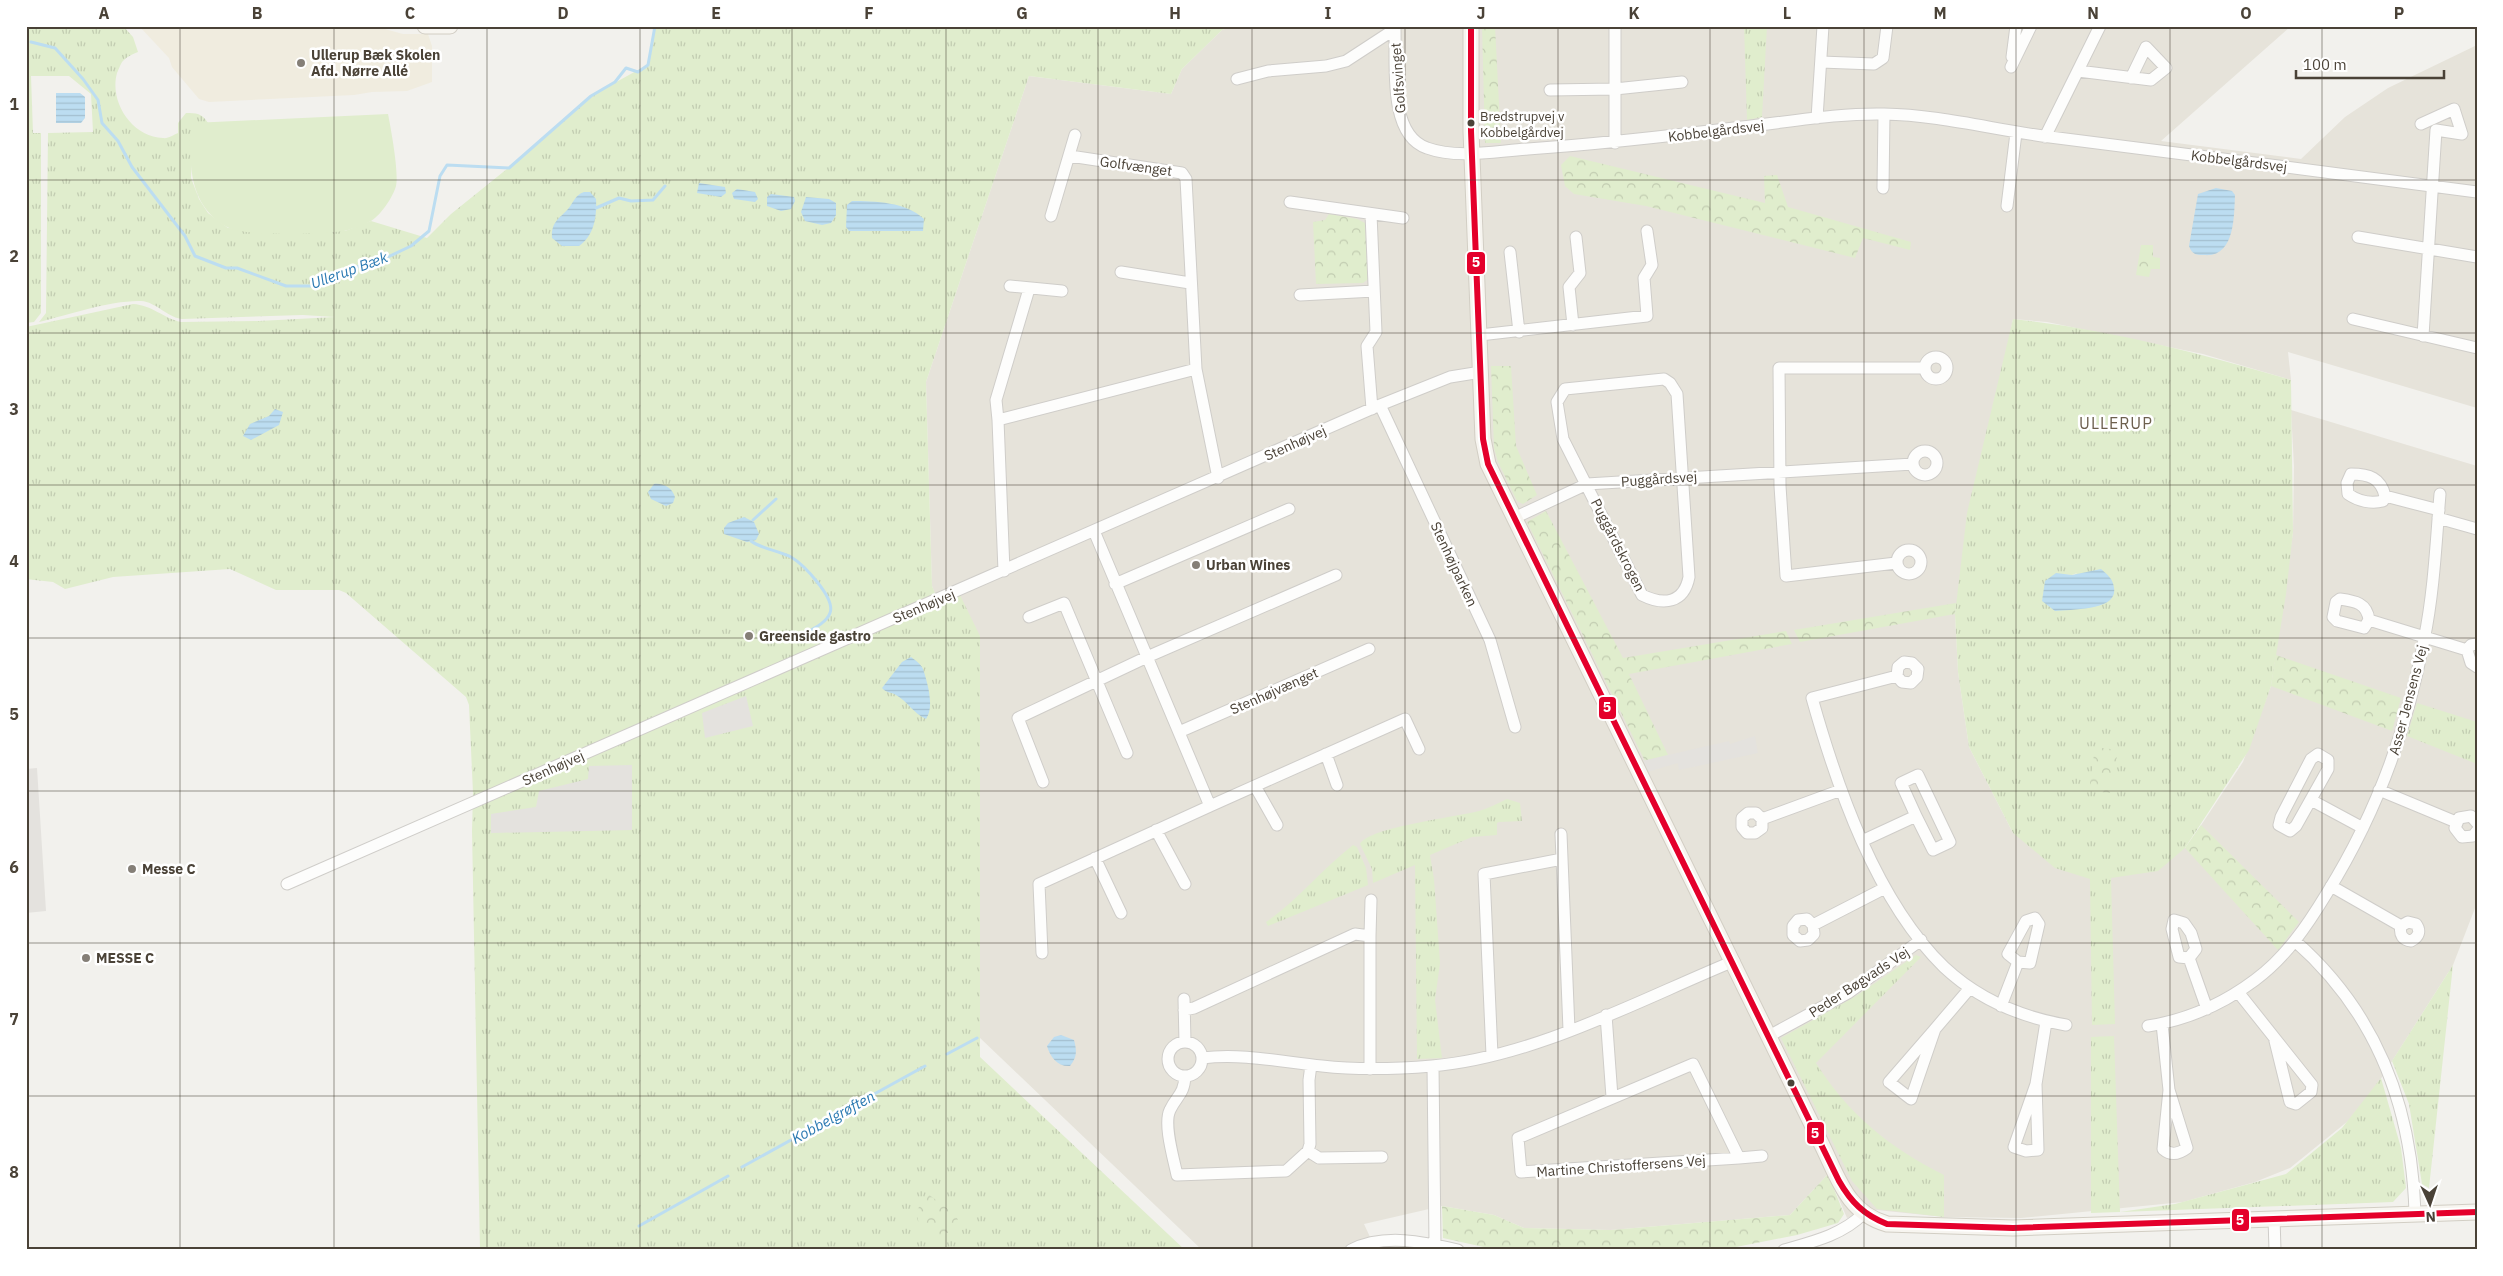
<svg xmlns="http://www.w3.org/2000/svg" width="2503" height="1276" viewBox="0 0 2503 1276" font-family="'IBM Plex Sans',sans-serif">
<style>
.residential{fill:#e6e3da}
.education{fill:#f0ecdf}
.grass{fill:url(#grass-tufts);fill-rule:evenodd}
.forest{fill:url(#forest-crowns)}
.garden{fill:#e0edcd}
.parking{fill:#e4e2de}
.water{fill:url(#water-rules)}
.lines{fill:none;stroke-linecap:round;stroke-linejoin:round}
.stream{stroke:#bcddf1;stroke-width:3}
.street-casing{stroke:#cfcdc9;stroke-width:13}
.secondary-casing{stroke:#d2cec4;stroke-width:17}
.street{stroke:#fdfdfc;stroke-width:11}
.secondary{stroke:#f7f5f0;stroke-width:15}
.bus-1-casing{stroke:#fff;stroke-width:10}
.bus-1{stroke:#e4002b;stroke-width:6}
.grid{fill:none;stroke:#4a4237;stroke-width:1;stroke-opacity:0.55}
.poi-dot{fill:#857f77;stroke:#fff;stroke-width:2}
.bus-dot{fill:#4a4237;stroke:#fff;stroke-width:2}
.labels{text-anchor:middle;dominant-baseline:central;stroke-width:5;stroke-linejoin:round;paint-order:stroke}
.bus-label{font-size:13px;fill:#4a4237;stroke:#fff;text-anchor:start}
.poi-label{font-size:14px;font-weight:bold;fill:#4a4237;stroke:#fff;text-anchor:start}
.street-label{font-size:14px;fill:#4a4237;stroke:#fff}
.water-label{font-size:15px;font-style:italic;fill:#2b7ab2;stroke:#fff}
.quarter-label{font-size:16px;letter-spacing:1px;fill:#6d604e;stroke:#fff}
.line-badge{stroke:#fff;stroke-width:2}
.badge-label{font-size:14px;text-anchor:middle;font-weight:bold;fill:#fff}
.neatline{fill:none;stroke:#4a4237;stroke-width:2}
.grid-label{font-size:16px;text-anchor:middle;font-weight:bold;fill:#4a4237}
</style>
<defs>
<pattern id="grass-tufts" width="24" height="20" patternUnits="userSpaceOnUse" patternTransform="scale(1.25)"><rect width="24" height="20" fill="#e0edcd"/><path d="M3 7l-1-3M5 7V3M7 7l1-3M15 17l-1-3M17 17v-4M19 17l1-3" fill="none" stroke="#c2ccb1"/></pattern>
<pattern id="forest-crowns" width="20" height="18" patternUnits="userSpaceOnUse" patternTransform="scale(1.25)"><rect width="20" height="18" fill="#e0edcd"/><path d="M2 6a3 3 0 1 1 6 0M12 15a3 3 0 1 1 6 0" fill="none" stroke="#c2ccb1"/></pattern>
<pattern id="water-rules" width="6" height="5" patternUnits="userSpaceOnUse" patternTransform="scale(1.25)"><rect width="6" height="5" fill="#bcddf1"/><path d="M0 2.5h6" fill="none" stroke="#a3bfcf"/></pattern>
</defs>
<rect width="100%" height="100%" fill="#f2f1ed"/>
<path class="residential" d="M 1234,26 L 2291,26 L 2161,141 L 2301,159 L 2345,117 L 2388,88 L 2477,45 L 2477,408 L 2288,352 L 2291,380 L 2203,354 L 2047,322 L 2013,319 L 1955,614 L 1958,672 L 1969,747 L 2013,833 L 2186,848 L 2243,762 L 2271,686 L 2293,532 L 2294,466 L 2291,410 L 2477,466 L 2477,903 L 2453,965 L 2375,1088 L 2348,1121 L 2290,1168 L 2255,1182 L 2183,1202 L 2021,1218 L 1944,1217 L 1877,1210 L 1847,1218 L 1828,1174 L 1790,1215 L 1611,1230 L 1524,1228 L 1494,1215 L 1442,1206 L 1364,1224 L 1376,1250 L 1202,1250 L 978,1036 L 980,636 L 938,603 L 932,586 L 926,382 L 1029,76 L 1171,94 L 1182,69 L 1222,30 Z"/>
<path class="education" d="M 139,26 L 374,26 L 403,34 L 428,34 L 432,46 L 432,82 L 407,91 L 372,92 L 354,95 L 209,102 L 199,99 L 172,67 L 169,58 Z"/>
<path class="grass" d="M 26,26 L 123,26 L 133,37 L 138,52 C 133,54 128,56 124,60 C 121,62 119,69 117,73 C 109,102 132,137 163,138 C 168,139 173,135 178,133 L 178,123 L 186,113 C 196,113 202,113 208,123 L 193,123 L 191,178 L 199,199 L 208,213 L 228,228 L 345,231 L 371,221 L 427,238 L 451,214 L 538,144 L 591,96 L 647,65 L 655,26 L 1234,26 L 1222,30 L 1182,69 L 1171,94 L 1029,76 L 926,382 L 932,586 L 939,603 L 960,595 L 980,636 L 980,1057 L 1185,1250 L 480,1250 L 472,831 L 473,793 L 469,705 L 466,697 L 346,593 L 339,590 L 276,590 L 230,569 L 113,577 L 65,589 L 53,582 L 26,579 L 26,327 L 133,304 C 152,305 163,318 181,322 L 259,321 L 335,317 L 303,315 L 182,319 C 167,317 156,302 141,301 C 112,300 67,315 39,322 L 46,313 L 48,133 L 93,132 L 91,94 L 69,76 L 31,76 L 33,133 L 41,133 L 41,313 L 34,322 L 26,323 Z
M 1744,26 L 1767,26 L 1762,117 L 1747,120 Z
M 2013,319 C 2107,329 2200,353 2291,380 L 2293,532 L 2286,594 L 2271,686 L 2249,750 L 2185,848 L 2158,871 L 2111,878 L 2115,1024 L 2092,1025 L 2090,879 L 2055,868 L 2013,833 L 1969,747 L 1958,672 L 1955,614 L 1967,513 ZM 2077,573 L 2042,600 L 2056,574 L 2072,575 Z
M 2417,703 L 2477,722 L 2477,764 L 2407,736 Z
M 1507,799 L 1520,803 L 1522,821 L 1499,822 L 1497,823 L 1497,835 L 1472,837 L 1430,855 L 1434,879 L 1440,963 L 1435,1000 L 1442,1058 L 1417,1059 L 1415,865 L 1373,883 L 1372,869 L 1360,844 C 1369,827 1457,817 1479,811 C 1489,808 1498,803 1507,799 Z
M 1353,845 L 1357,847 L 1366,868 L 1368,885 L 1268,926 L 1266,922 C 1298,900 1322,869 1353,845 Z
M 1916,955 L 1921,957 L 1816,1063 C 1848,1114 1890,1148 1944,1175 L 1944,1217 L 1877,1209 L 1852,1181 L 1781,1038 L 1856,996 Z
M 2453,965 L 2429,1188 L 2422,1184 L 2409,1104 L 2392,1061 Z
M 2114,1036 L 2120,1212 L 2175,1204 L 2286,1174 L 2342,1128 L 2381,1078 L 2401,1148 L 2406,1188 L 2393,1202 L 2120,1212 L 2091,1213 L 2091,1037 Z"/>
<path class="forest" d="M 1482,26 L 1495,26 L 1501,143 L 1485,143 Z
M 1570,156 L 1765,203 L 1764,176 L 1777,175 L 1788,207 L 1911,242 L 1910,250 L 1863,238 L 1855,258 L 1646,206 L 1574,194 L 1565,186 L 1561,165 Z
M 1329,214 L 1357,219 L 1365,223 L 1368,279 L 1363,283 L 1316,284 L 1313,222 L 1325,220 Z
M 2141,245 L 2153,245 L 2153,257 L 2160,258 L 2160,269 L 2151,269 L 2149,277 L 2136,275 Z
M 1491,366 L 1511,366 L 1516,446 L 1537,495 L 1523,504 L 1517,501 L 1498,462 L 1494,448 Z
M 1546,511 L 1623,658 L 1786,631 L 1792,644 L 1629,674 L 1668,755 L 1645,761 L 1527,522 Z
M 1956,603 L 1955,614 L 1800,642 L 1794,630 Z
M 2276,655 L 2401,698 L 2392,731 L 2271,686 Z
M 2095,747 L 2118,750 L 2111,793 L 2089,791 Z
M 2201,825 L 2299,922 L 2278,950 L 2185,848 Z
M 1828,1174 L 1844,1214 L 1838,1223 L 1797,1235 L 1721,1250 L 1497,1250 L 1443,1238 L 1442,1206 L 1494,1215 L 1524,1228 L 1611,1230 L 1790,1215 Z
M 928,1194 L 956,1215 L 960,1226 C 939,1241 917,1240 917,1210 Z"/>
<path class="garden" d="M 388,114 C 391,129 399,173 396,186 C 393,197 380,217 369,222 C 362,226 352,229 344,231 C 323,234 244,237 227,227 C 203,214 193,191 191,165 C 190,150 188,137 193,123 Z"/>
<path class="parking" d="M 746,696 L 753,726 L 705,738 L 702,713 Z
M 1755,736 L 1758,753 L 1679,770 L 1678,763 L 1647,772 L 1642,761 L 1729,741 L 1730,744 Z
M 632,765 L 632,830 L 491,833 L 491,814 L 536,807 L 539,791 L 588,779 L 589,766 Z
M 37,768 L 46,911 L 26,913 L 26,769 Z"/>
<path class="water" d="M 56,93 L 80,93 L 85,97 L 85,118 L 81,123 L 56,123 Z
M 699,183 L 725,187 L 726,193 L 721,197 L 697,193 Z
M 2216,188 L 2232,191 L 2235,195 C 2234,216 2235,258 2204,255 C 2195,255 2192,254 2189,246 L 2198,194 Z
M 737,189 L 755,192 L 758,199 L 755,202 L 734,199 L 732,193 Z
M 584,192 L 590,192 L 596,199 C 597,217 594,236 579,246 L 562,246 L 552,238 C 551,222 559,219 568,209 C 574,202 575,195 584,192 Z
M 771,194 L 794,197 L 795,201 L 791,209 L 781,211 L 767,206 L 767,197 Z
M 806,197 L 829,199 L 836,203 L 836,215 L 831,223 L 822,225 L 805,221 L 801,212 Z
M 852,201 C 875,201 906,202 924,219 L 923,231 L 849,231 L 846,227 L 847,205 Z
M 275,409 L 283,412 L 279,425 L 251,440 L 243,436 L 250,424 L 269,416 Z
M 654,484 C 664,483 672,488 675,497 L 673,503 L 666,506 L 651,499 L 648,492 Z
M 744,517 L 754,522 L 759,534 L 756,540 L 747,542 L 724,534 L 724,528 L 728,523 Z
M 2101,569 C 2108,575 2113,579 2114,588 C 2118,611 2071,609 2055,611 L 2042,601 L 2045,581 L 2056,573 L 2072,575 Z
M 911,657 C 915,660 921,664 923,669 C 927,681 935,707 926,719 C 913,713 908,702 896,695 C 891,692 886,693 882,688 L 902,662 Z
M 1061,1035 L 1074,1040 C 1077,1051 1077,1057 1070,1066 C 1058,1067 1050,1057 1047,1046 L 1054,1037 Z"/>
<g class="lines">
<path class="stream" d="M 31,42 L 55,48 L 83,79 L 98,100 L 102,123 L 118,141 L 132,167 L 185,236 L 195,256 L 226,268 L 237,268 L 286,286 L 311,286 L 328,281 L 354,267 L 371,265 L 411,246 L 429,231 L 440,176 L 447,165 L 509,168 L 591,96 L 615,82 L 626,68 L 638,72 L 648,65 L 655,26
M 596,208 L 619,198 L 631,201 L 653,200 L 665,186
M 753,520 L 776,499
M 751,541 C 759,548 780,551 791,557 C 803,564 836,598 830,613 C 826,624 810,630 800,636
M 947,1054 L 977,1038
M 742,1167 L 925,1066
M 639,1226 L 728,1176"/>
<defs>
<path id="street" d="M 1615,26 L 1615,143
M 2012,57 L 2016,26
M 1821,62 L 1874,64 L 1883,58 L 1887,26
M 2011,67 L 2031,26
M 2078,71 L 2151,80 L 2166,68 L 2146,47 L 2131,78
M 1237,79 L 1268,71 L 1326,66 L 1346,61 L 1395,29 C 1396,64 1388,135 1427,148 C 1457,159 1496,151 1528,149 C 1599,144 1670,136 1742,127 C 1789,122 1837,113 1884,114 C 1940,115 1995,130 2050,137 C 2192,155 2335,173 2477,192
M 1550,90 L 1615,89 L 1682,82
M 1817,118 L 1823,26
M 2421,124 L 2454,109 L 2462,134 L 2436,130 L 2423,336
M 2045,137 L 2100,26
M 1070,156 L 1182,173 L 1186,179 L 1196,369 L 1218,478
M 1883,188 L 1884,114
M 1290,202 L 1403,218
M 2007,206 L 2016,133
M 1371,214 L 1376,332 L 1367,346 L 1372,409
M 1051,216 L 1075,135
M 2358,237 L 2477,257
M 1510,252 L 1519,332
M 1121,272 L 1190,283
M 1010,286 L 1062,291
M 1300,295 L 1374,291
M 2353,319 L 2477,348
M 1573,325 L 1569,287 L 1580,273 L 1576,237
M 1480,335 L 1647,316 L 1644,278 L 1652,265 L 1647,231
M1925 368a11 11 0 1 1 22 0a11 11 0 1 1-22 0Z
M 1664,379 L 1670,383 L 1677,394 L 1689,577 C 1684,603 1664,606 1642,595 L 1563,439 L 1557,402 L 1565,389 Z
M 1380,405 L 1490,640 L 1515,727
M 998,420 L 996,400 L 1029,289
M1913 463a12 12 0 1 1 24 0a12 12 0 1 1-24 0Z
M 2385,496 L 2383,501 C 2371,504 2358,501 2348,494 L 2347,483 L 2351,474 C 2369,474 2381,478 2385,496 L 2439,510
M 1514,518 L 1587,484 L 1913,464
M 2438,518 L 2477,529
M 1094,531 L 1210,806 L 1405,719 L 1419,749
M1897 562a12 12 0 1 1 24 0a12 12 0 1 1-24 0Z
M 1896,563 L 1786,576 L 1780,486 L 1779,368 L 1925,368
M 1004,571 L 998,420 L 1196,369
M 1115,584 L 1289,509
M 1029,617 L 1064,603 L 1127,753
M 2369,620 C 2367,603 2355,601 2340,599 L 2336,602 L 2333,617 L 2337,621 L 2364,628 L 2369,620 L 2467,650
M 2477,644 L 2471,645 L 2467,650 L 2471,663 L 2477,667
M 1897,676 L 1898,667 L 1904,662 L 1912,663 L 1918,669 L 1917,677 L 1911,683 L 1902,682 L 1897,676 L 1812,698 C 1837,787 1876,901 1944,967 C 1978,999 2021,1017 2066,1025
M 1179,732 L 1369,649
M 1326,754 L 1337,785
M 2318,754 L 2328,760 L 2328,769 L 2296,826 L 2290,831 L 2279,825 L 2281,817 L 2311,759 Z
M 1043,782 L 1018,718 L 1147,657 L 1336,575
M 1255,786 L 1277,825
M 2379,790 L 2456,822
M 2311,800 L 2363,828
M 1762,819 L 1756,813 L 1748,813 L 1742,818 L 1742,827 L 1747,833 L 1755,833 L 1762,828 L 1762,819 L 1841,790
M 2477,823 L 2471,816 L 2459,818 L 2455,828 L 2462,837 L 2473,836 L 2477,831
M 1156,830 L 1185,884
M 1561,834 L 1569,1030
M 1862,841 L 1916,816 L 1901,783 L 1918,775 L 1950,842 L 1933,850 L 1916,816
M 1095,858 L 1121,913
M 287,884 L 1380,405 L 1450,377 L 1481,372
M 2331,886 L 2401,926 L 2408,922 L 2416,924 C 2421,931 2419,937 2411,941 C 2403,940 2399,935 2401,926
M 1813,925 L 1807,919 L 1798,920 L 1793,926 L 1793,935 L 1800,941 L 1808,940 L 1814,934 L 1813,925 L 1885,888
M 1370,936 L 1371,900
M 2295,941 C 2377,1013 2412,1107 2415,1213
M 1042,953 L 1039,884 L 1210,806
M 2189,958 L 2179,957 L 2172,929 L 2174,920 L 2184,923 L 2191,933 L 2196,949 L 2189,958 L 2207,1009
M 2238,992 L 2312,1085 L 2311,1092 L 2296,1104 L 2290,1102 L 2275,1041
M 1184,999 L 1185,1042
M 2001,1006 L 2018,962 L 2030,963 L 2039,924 L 2035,918 L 2026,921 L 2008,954 L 2018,962
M 1184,1010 L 1194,1008 L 1355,934 L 1370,936 L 1370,1069
M 1606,1015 L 1612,1097
M 2162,1024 L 2169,1090 L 2163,1149 C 2171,1156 2179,1154 2187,1148 L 2169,1090
M 2148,1026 C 2187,1020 2223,1004 2255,980 C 2286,957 2307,926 2327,893 C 2375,816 2407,730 2424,640 C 2434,592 2436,542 2440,494
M 1935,1029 L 1889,1082 L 1911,1099 L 1935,1029 L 1970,988
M 1769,1036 L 1848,993 L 1921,940
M1168 1059a17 17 0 1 1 34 0a17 17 0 1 1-34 0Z
M 1492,1055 L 1484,874 L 1562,859
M 1202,1058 C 1243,1053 1282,1062 1322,1066 C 1358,1070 1396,1069 1432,1066 C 1535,1057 1639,1000 1734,961
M 1433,1066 L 1435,1244
M 1185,1076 C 1184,1095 1177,1095 1170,1110 C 1163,1124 1174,1160 1177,1175 L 1286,1171 L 1308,1151 L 1310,1144 L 1309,1080 L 1311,1065
M 2036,1084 L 2014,1147 L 2026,1151 L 2038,1150 L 2036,1084 L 2046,1022
M 1308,1151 L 1319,1158 L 1382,1157
M 1739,1158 L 1693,1064 L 1518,1138 L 1521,1172 L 1739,1158 L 1762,1156
M 2274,1218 L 2275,1250
M 1351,1250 C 1384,1233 1424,1242 1458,1250
M 1784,1250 C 1812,1242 1842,1235 1863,1214"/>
<path id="secondary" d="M 425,26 L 450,26
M 1471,26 L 1471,131 L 1483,439 L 1488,464 L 1821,1143 C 1838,1177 1847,1213 1887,1224 L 2013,1228 L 2477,1212"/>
</defs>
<use href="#street" class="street-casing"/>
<use href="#secondary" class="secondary-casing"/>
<use href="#street" class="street"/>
<use href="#secondary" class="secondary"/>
<defs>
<path id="bus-1" d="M 1471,26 L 1471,131 L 1483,439 L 1488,464 L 1839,1181 C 1851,1202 1864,1215 1887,1224 L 2013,1228 L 2477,1212"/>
</defs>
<use href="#bus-1" class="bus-1-casing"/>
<use href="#bus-1" class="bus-1"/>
</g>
<path class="grid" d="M 180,26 L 180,1250M 334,26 L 334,1250M 487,26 L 487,1250M 640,26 L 640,1250M 792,26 L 792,1250M 946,26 L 946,1250M 1098,26 L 1098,1250M 1252,26 L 1252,1250M 1405,26 L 1405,1250M 1558,26 L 1558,1250M 1710,26 L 1710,1250M 1864,26 L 1864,1250M 2016,26 L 2016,1250M 2170,26 L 2170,1250M 2322,26 L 2322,1250M 26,180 L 2477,180M 26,333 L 2477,333M 26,485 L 2477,485M 26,638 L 2477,638M 26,791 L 2477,791M 26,943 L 2477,943M 26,1096 L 2477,1096"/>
<g class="poi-dot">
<circle cx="301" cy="63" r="5"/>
<circle cx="1196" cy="565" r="5"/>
<circle cx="749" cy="636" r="5"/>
<circle cx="132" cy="869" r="5"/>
<circle cx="86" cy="958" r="5"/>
</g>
<g class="bus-dot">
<circle cx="1471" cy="123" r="4.5"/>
<circle cx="1791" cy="1083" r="4.5"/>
</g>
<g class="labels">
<g class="bus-label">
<text x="1480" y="116">Bredstrupvej v<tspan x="1480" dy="16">Kobbelgårdvej</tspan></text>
</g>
<g class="poi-label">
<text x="311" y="55">Ullerup Bæk Skolen<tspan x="311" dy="16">Afd. Nørre Allé</tspan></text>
<text x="1206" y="565">Urban Wines</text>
<text x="759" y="636">Greenside gastro</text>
<text x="142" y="869">Messe C</text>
<text x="96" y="958">MESSE C</text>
</g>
<g class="street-label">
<text transform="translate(1398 78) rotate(-94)">Golfsvinget</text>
<text transform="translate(1716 131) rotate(-7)">Kobbelgårdsvej</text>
<text transform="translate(2239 161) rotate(7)">Kobbelgårdsvej</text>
<text transform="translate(1136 166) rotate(8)">Golfvænget</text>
<text transform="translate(1295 443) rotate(-24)">Stenhøjvej</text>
<text transform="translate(1659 479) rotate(-4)">Puggårdsvej</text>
<text transform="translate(1618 545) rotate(63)">Puggårdskrogen</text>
<text transform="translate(1454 564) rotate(65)">Stenhøjparken</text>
<text transform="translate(924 606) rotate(-23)">Stenhøjvej</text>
<text transform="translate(1274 691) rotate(-24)">Stenhøjvænget</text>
<text transform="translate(2408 700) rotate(-75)">Asser Jensens Vej</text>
<text transform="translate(553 768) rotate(-24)">Stenhøjvej</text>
<text transform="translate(1859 982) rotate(-33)">Peder Bøgvads Vej</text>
<text transform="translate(1621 1166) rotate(-4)">Martine Christoffersens Vej</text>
</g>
<g class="water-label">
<text transform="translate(349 270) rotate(-20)">Ullerup Bæk</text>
<text transform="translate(833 1117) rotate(-29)">Kobbelgrøften</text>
</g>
<g class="quarter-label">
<text x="2116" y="423">ULLERUP</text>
</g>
</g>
<g class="line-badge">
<rect x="1466" y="251" width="20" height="24" rx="5" fill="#e4002b"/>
<rect x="1598" y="696" width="19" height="24" rx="5" fill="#e4002b"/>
<rect x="1806" y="1121" width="19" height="24" rx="5" fill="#e4002b"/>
<rect x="2231" y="1208" width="19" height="24" rx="5" fill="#e4002b"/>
</g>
<g class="badge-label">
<text x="1476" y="267">5</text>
<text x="1607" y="712">5</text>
<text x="1815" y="1138">5</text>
<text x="2240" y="1225">5</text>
</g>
<rect width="2503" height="1276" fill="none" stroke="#ffffff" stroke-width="55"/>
<g transform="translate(2430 1204) rotate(177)" stroke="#ffffff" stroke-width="4" paint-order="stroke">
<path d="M0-4L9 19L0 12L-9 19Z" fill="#4a4237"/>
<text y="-8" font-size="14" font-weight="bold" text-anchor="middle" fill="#4a4237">N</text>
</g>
<path d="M2296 70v8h148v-8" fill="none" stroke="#4a4237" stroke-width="2.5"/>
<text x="2303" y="70" font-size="15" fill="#4a4237" stroke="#ffffff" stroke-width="4" paint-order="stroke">100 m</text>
<rect x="28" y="28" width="2448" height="1220" class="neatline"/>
<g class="grid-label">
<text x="104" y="19">A</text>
<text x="257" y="19">B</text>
<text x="410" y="19">C</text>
<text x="563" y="19">D</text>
<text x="716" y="19">E</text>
<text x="869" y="19">F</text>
<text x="1022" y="19">G</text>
<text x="1175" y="19">H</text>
<text x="1328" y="19">I</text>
<text x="1481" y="19">J</text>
<text x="1634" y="19">K</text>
<text x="1787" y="19">L</text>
<text x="1940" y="19">M</text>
<text x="2093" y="19">N</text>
<text x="2246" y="19">O</text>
<text x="2399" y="19">P</text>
<text x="14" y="110">1</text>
<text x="14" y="262">2</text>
<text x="14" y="415">3</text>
<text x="14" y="567">4</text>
<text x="14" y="720">5</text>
<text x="14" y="873">6</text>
<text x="14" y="1025">7</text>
<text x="14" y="1178">8</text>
</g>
</svg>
